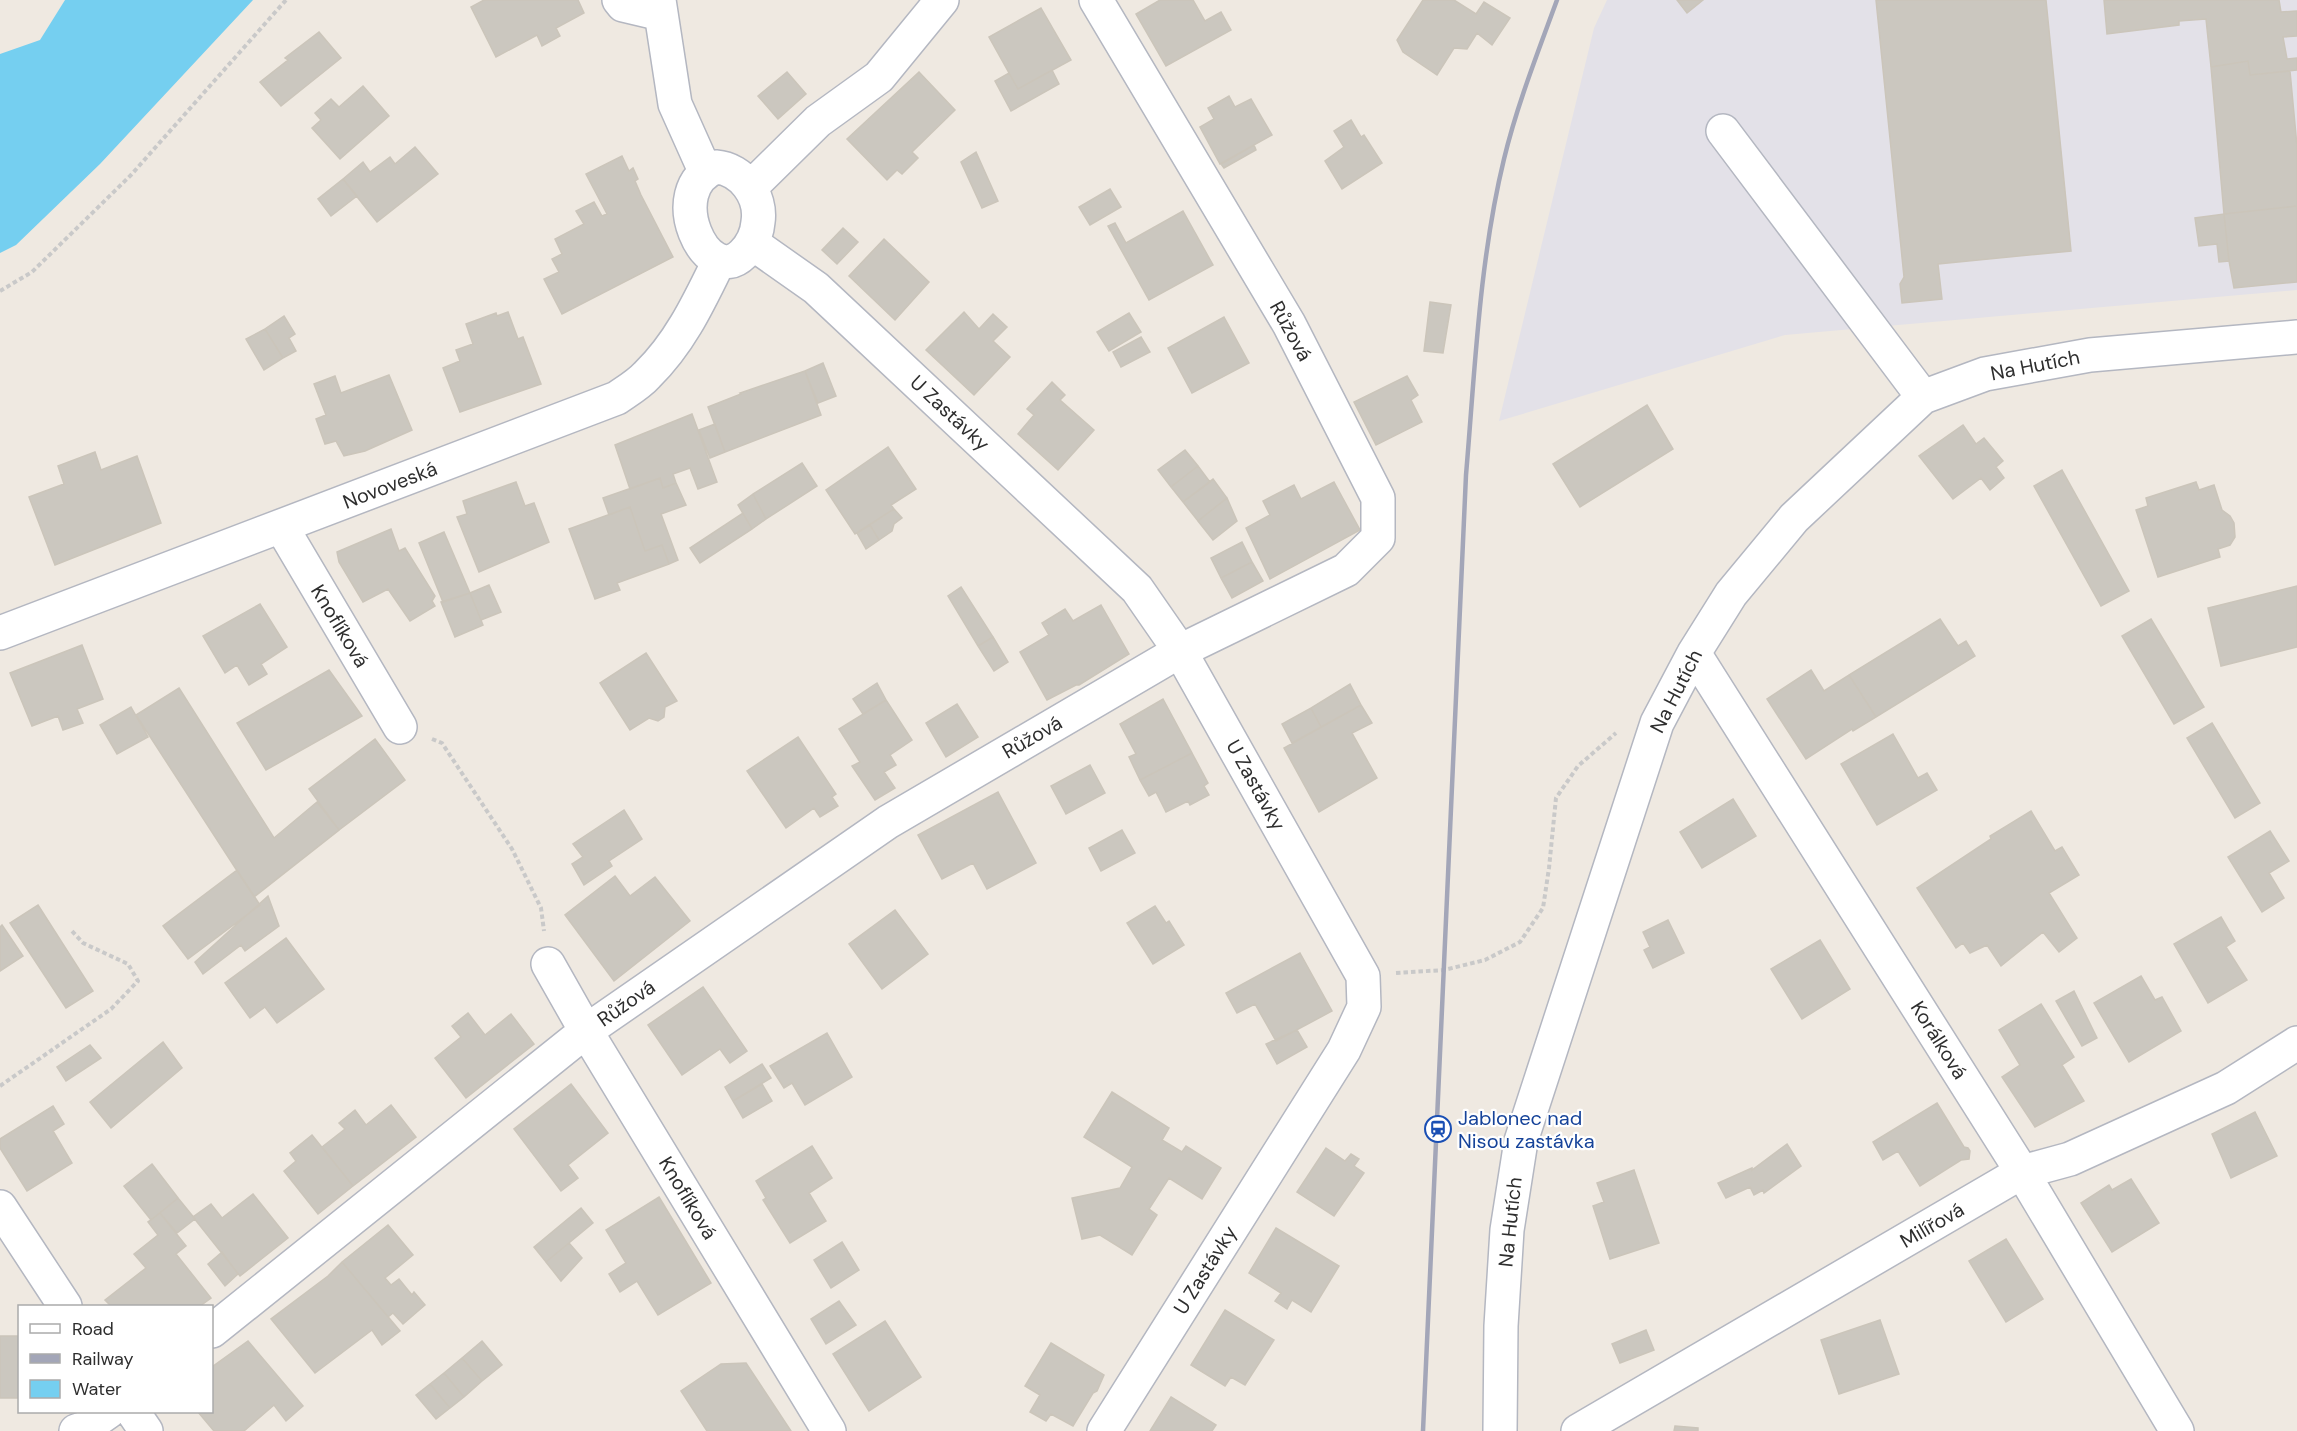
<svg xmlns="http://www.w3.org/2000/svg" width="2297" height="1431" viewBox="0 0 2297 1431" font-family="'DM Sans',sans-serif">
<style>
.industrial{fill:#e3e1e8}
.water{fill:#75cff0}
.building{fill:#cbc7bf;stroke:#cbc5ba;stroke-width:1.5}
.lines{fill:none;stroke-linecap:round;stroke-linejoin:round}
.minor-casing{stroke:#b4b7c1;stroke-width:36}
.path{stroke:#c9c9c9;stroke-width:4;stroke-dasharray:4.5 3;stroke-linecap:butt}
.minor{stroke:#fff;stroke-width:33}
.rail{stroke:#a3a6b8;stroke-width:4.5}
.labels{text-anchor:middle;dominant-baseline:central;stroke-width:4.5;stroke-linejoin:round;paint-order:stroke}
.street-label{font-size:20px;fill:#2e2e2e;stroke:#fff}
.transit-label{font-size:20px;fill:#164399;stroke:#fff;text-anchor:start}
</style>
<rect width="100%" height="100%" fill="#efe9e1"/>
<path class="industrial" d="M 1607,0 L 2297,0 L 2297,290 L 1785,335 L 1499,421 L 1594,28 Z"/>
<path class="water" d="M 65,0 L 253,0 L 100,164 L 16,245 L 0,253 L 0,54 L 40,40 Z"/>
<path class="building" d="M 484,0 L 578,0 L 584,13 L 556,28 L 560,36 L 542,46 L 537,35 L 496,57 L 471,7 Z
M 1160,0 L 1193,0 L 1205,21 L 1221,12 L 1231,30 L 1166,66 L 1136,14 Z
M 1423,0 L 1454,0 L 1476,14 L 1484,2 L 1510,18 L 1492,45 L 1477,33 L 1467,49 L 1454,48 L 1437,75 L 1403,52 L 1397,40 Z
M 1677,0 L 1703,0 L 1687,13 Z
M 1876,0 L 2046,0 L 2071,251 L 1938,264 L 1942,299 L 1902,303 L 1900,284 L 1904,277 Z
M 2104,0 L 2279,0 L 2281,12 L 2297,11 L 2297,36 L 2283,37 L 2287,59 L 2297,58 L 2297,70 L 2250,75 L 2248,61 L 2211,67 L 2206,19 L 2179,21 L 2179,25 L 2107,34 Z
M 1041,8 L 1071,60 L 1018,89 L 989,37 Z
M 319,32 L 341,58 L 281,106 L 260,82 L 288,60 L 285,58 Z
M 2248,61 L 2250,75 L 2290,71 L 2297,146 L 2297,206 L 2224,214 L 2211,67 Z
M 1052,70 L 1059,84 L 1011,111 L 995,81 L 1009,73 L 1018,89 Z
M 787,72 L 806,94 L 778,119 L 758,96 Z
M 919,72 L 955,110 L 912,152 L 918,158 L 902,174 L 897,170 L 887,180 L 847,139 Z
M 363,86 L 389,116 L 340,159 L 312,128 L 321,120 L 315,113 L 331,99 L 339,107 Z
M 1229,96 L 1235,107 L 1251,99 L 1272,135 L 1220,164 L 1200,127 L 1214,119 L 1208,108 Z
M 1351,120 L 1361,137 L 1364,135 L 1382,163 L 1342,189 L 1325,161 L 1344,147 L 1334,131 Z
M 1254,145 L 1256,150 L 1224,168 L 1221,164 Z
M 415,147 L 438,174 L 377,222 L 343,179 L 363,162 L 370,172 L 390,157 L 395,164 Z
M 976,152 L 998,201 L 982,208 L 961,162 Z
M 622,156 L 629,171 L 633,168 L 638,179 L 635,181 L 641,195 L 673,257 L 562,314 L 544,279 L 559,272 L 552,259 L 562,254 L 555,239 L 584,224 L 576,211 L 594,202 L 602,216 L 607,214 L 586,174 Z
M 343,179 L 357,196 L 331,216 L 318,199 Z
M 1110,189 L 1121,207 L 1090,225 L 1079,207 Z
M 2297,206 L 2297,282 L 2234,288 L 2229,261 L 2224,214 Z
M 1183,211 L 1213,265 L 1149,300 L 1108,226 L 1115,223 L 1126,243 Z
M 2224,214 L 2229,261 L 2219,262 L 2217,244 L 2199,246 L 2195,218 Z
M 843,228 L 858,242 L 837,264 L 822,250 Z
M 884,239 L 929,282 L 895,320 L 849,276 Z
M 1430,302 L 1451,305 L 1443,353 L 1424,351 Z
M 508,312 L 518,339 L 523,337 L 541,384 L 460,412 L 443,368 L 460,361 L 456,350 L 473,344 L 466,324 L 496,313 L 497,316 Z
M 964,312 L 979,329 L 993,314 L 1007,327 L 993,341 L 1010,357 L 974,395 L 926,350 Z
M 1129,313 L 1141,332 L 1109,351 L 1097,332 Z
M 284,316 L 295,334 L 289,338 L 296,351 L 283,358 L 265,329 Z
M 1224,317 L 1249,363 L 1192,393 L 1168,348 Z
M 265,329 L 283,358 L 264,370 L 246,339 Z
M 1141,337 L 1150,352 L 1121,367 L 1113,352 Z
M 823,363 L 836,396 L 818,403 L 805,371 Z
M 805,371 L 821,415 L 725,452 L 708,407 L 741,394 L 740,393 Z
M 389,375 L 412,430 L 365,451 L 344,456 L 336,441 L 325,444 L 316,419 L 326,415 L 314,384 L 335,376 L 341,393 Z
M 1407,376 L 1418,395 L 1411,400 L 1422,422 L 1376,445 L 1354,402 Z
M 1052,382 L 1065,395 L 1060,400 L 1094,430 L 1058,470 L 1018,434 L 1034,415 L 1027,409 Z
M 1647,405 L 1673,449 L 1580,507 L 1553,464 Z
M 692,414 L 717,482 L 698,489 L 690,468 L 673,474 L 676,483 L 663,488 L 660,478 L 630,489 L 615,445 Z
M 715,424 L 725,452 L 710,458 L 699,430 Z
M 1963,425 L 1976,444 L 1984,438 L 2003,461 L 1996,467 L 2004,478 L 1990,490 L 1981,478 L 1953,499 L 1919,456 Z
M 888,447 L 916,489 L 891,505 L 894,509 L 855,534 L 826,490 Z
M 1185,450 L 1198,466 L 1171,487 L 1158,470 Z
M 95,452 L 101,470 L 137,456 L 161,523 L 55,565 L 29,497 L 64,484 L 58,466 Z
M 802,463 L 817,486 L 766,519 L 753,494 Z
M 1198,466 L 1210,482 L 1183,502 L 1171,487 Z
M 2062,470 L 2129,591 L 2101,606 L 2034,486 Z
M 660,478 L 663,488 L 676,483 L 686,505 L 661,514 L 678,560 L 669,564 L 662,545 L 645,551 L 630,507 L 609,515 L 603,498 Z
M 1213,479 L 1227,498 L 1198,521 L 1183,502 Z
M 516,482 L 525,506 L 534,503 L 549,542 L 479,572 L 457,517 L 467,514 L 463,501 Z
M 1334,482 L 1360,530 L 1270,579 L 1246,528 L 1270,515 L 1263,501 L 1294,485 L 1301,499 Z
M 2196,482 L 2199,490 L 2214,485 L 2222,510 L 2230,516 L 2234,523 L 2235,537 L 2230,545 L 2218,549 L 2220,557 L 2158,577 L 2136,510 L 2148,506 L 2146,498 Z
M 753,494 L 766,519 L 752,529 L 738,505 Z
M 1227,498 L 1237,521 L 1213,540 L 1198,521 Z
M 630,507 L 645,551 L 662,545 L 669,564 L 617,583 L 620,590 L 595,599 L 569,529 Z
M 894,509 L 902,518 L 894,524 L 892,531 L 879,540 L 870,525 Z
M 743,513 L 752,529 L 700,563 L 690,548 Z
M 870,525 L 879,540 L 866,549 L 857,533 Z
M 391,529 L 399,551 L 405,548 L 435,596 L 432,601 L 435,606 L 410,621 L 388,589 L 363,602 L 339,562 L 337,552 Z
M 444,532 L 470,593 L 443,602 L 419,543 Z
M 1242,542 L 1252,562 L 1221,578 L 1211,558 Z
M 1252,562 L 1263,581 L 1232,598 L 1221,578 Z
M 489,585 L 501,612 L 481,620 L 470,593 Z
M 2297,586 L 2297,647 L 2221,666 L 2208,608 Z
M 961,587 L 993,637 L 978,646 L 948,596 Z
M 470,593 L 483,625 L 455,637 L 441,602 Z
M 260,604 L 287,647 L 261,664 L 267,674 L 249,685 L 237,665 L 225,673 L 203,636 Z
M 1101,605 L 1129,654 L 1079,685 L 1076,685 L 1047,700 L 1020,652 L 1049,635 L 1042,623 L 1065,609 L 1073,621 Z
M 1940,619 L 1958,646 L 1966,641 L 1975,656 L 1876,717 L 1849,675 Z
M 2151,619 L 2204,707 L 2174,724 L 2122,636 Z
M 993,637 L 1008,662 L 994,671 L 978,646 Z
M 82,645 L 103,699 L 77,709 L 83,723 L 63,730 L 58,716 L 32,726 L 10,673 Z
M 646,653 L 677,701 L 665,707 L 664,717 L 658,721 L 649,718 L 630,730 L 600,683 Z
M 329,670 L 362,716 L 266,770 L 237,723 Z
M 1811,670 L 1824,691 L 1849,675 L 1876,717 L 1853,731 L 1852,729 L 1806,759 L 1767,699 Z
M 877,683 L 886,700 L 863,714 L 853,699 Z
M 1350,684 L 1361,705 L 1321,727 L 1311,708 Z
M 179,688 L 274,838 L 317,802 L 339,830 L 254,897 L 136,715 Z
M 1163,699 L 1192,753 L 1140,780 L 1129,757 L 1136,754 L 1120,724 Z
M 886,700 L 912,740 L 890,755 L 896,765 L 884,772 L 895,788 L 875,800 L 852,766 L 860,762 L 839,729 Z
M 957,704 L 978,737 L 946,757 L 926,723 Z
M 1361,705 L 1372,723 L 1352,733 L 1377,778 L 1319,812 L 1284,748 Z
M 131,707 L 148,737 L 117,754 L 100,725 Z
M 1311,708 L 1321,727 L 1292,743 L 1282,724 Z
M 2212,723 L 2260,803 L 2235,818 L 2187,738 Z
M 1893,734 L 1918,778 L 1927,773 L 1937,790 L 1877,825 L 1841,764 Z
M 798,737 L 836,794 L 832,797 L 838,806 L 820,817 L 814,808 L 786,828 L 747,771 Z
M 375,739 L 405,780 L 339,830 L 309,789 Z
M 1192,753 L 1208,783 L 1204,786 L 1209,795 L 1190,805 L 1188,801 L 1166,812 L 1156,792 L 1149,796 L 1140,780 Z
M 1090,765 L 1105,793 L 1066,814 L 1051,786 Z
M 998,792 L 1036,863 L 987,889 L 973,863 L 942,879 L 918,835 Z
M 1733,799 L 1756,836 L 1702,868 L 1680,832 Z
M 624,810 L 642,839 L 609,861 L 612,866 L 584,885 L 572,864 L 583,857 L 573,844 Z
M 2031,811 L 2055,851 L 2062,847 L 2079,875 L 2049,893 L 2077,938 L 2059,952 L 2043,932 L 2001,966 L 1987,945 L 1970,953 L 1963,943 L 1956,948 L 1917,888 L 1991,839 L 1990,836 Z
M 1122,830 L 1135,853 L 1101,871 L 1089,848 Z
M 2270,831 L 2289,861 L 2269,873 L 2284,898 L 2262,912 L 2228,857 Z
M 237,870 L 260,905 L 188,959 L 163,926 Z
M 615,876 L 630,896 L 655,877 L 690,921 L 614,981 L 565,915 Z
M 268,896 L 279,926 L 245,951 L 241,945 L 203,974 L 195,962 Z
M 38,905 L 93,991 L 66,1008 L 10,923 Z
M 1155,906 L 1166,923 L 1169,921 L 1184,945 L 1153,964 L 1127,923 Z
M 895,910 L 928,954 L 882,989 L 849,944 Z
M 2221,917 L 2235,941 L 2226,947 L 2247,980 L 2208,1003 L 2174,944 Z
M 1668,920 L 1684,953 L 1653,968 L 1644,950 L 1650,947 L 1643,932 Z
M 2,925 L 23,956 L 0,971 L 0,927 Z
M 286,938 L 324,989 L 277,1023 L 265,1007 L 250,1018 L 225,983 Z
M 1820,940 L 1850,989 L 1802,1019 L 1771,969 Z
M 1300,953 L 1332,1011 L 1276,1041 L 1255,1004 L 1237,1013 L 1226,993 Z
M 2141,976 L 2155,1000 L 2162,997 L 2181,1031 L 2129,1062 L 2094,1003 Z
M 703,987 L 747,1051 L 730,1063 L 720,1049 L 682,1075 L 648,1025 Z
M 2074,991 L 2097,1038 L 2082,1046 L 2056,1001 Z
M 2041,1004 L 2074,1057 L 2062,1065 L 2084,1101 L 2035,1127 L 2002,1077 L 2020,1065 L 1999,1030 Z
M 468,1013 L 485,1035 L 511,1014 L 534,1044 L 466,1098 L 435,1058 L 461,1037 L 452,1026 Z
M 1297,1030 L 1307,1047 L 1277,1064 L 1266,1044 Z
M 827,1033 L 852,1077 L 805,1105 L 792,1083 L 784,1088 L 770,1066 Z
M 163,1042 L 182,1068 L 111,1128 L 90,1102 Z
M 90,1045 L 101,1058 L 66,1081 L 57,1067 Z
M 762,1064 L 771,1078 L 733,1101 L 725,1087 Z
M 571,1084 L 608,1133 L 568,1165 L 578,1178 L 561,1191 L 514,1129 Z
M 762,1084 L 772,1101 L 743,1118 L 733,1101 Z
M 1112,1092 L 1169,1128 L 1162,1140 L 1182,1152 L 1186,1146 L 1221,1168 L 1202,1199 L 1169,1178 L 1149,1209 L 1157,1215 L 1132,1255 L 1100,1235 L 1082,1239 L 1072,1198 L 1120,1188 L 1132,1167 L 1084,1137 Z
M 1937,1103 L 1964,1147 L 1968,1148 L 1970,1151 L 1969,1159 L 1961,1160 L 1920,1186 L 1898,1151 L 1883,1160 L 1873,1142 Z
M 391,1105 L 416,1137 L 353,1186 L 322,1147 L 345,1129 L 339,1123 L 355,1110 L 366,1125 Z
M 53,1106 L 64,1124 L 53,1131 L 72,1163 L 27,1191 L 0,1148 L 0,1139 Z
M 2255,1112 L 2277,1156 L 2231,1178 L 2212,1134 Z
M 312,1135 L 353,1186 L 318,1214 L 284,1171 L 296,1161 L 290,1153 Z
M 1787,1144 L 1801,1166 L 1764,1193 L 1763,1190 L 1754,1195 L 1750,1187 L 1726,1198 L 1718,1183 L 1752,1168 L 1752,1170 Z
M 812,1146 L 832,1178 L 809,1193 L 826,1221 L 790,1243 L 763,1200 L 766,1198 L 756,1181 Z
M 1326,1148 L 1345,1161 L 1351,1154 L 1359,1159 L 1354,1166 L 1364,1173 L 1334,1216 L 1297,1192 Z
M 152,1164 L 178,1198 L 151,1220 L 124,1186 Z
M 1634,1170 L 1659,1243 L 1610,1259 L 1593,1206 L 1604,1202 L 1597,1183 Z
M 2131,1179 L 2159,1223 L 2112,1252 L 2081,1203 L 2109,1185 L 2112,1190 Z
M 253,1194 L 288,1238 L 240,1276 L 193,1217 L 211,1204 L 222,1218 Z
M 659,1197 L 711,1283 L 658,1315 L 637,1281 L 620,1292 L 609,1274 L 626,1263 L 606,1230 Z
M 178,1198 L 195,1219 L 177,1233 L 160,1213 Z
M 581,1208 L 593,1223 L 546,1262 L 534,1247 Z
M 160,1213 L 186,1246 L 176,1254 L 211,1298 L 200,1306 L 111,1306 L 105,1300 L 146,1268 L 134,1254 L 158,1235 L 148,1222 Z
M 388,1225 L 413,1255 L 385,1278 L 391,1285 L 399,1279 L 412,1295 L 414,1292 L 425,1305 L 403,1324 L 393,1313 L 388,1317 L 342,1262 Z
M 1276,1228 L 1339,1266 L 1311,1312 L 1292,1300 L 1287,1309 L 1275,1301 L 1281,1293 L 1249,1273 Z
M 2006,1239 L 2043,1299 L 2006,1322 L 1969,1261 Z
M 842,1242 L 859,1270 L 831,1288 L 814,1260 Z
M 569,1243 L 582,1258 L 561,1281 L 546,1262 Z
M 222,1252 L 238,1274 L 225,1286 L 208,1264 Z
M 342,1262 L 400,1331 L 382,1345 L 372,1330 L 315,1373 L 271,1319 L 328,1276 Z
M 839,1301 L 856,1325 L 826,1344 L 811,1319 Z
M 1225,1310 L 1274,1340 L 1245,1385 L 1231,1377 L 1225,1386 L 1191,1365 Z
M 1880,1320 L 1899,1374 L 1839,1394 L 1821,1340 Z
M 885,1321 L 921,1377 L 869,1411 L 833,1354 Z
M 1646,1330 L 1654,1350 L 1620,1363 L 1612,1344 Z
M 0,1336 L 20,1336 L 20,1398 L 0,1398 Z
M 248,1341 L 303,1406 L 286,1421 L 274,1405 L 244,1431 L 214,1431 L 198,1412 L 212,1412 L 212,1367 Z
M 482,1341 L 502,1365 L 482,1381 L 462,1358 Z
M 1051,1343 L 1104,1375 L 1097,1391 L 1093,1393 L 1073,1426 L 1051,1414 L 1046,1421 L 1030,1412 L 1040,1395 L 1025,1386 Z
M 462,1358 L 482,1381 L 464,1397 L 444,1373 Z
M 746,1363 L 791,1431 L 707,1431 L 681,1391 L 721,1364 Z
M 444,1373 L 464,1397 L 450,1408 L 430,1384 Z
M 430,1384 L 450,1408 L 436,1419 L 416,1395 Z
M 1171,1397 L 1216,1425 L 1212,1431 L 1150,1431 Z
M 1675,1426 L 1698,1428 L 1698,1431 L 1674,1431 Z"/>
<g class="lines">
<defs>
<path id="minor" d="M 619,0 L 623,5 L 661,14
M 659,0 L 675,104 L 705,171
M 1723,131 L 1923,397
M 716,167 C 742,169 762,196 758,222 C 757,234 752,245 743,254 C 707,290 660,189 716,167 Z
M 750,188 L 818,121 L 879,77 L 942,0
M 752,243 L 816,288 L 1137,589 L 1180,651 L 1363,976 L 1364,1007 L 1344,1050 L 1104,1431
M 281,526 L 400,727
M 0,633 L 617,398 C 627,391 639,384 647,375 C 680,343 699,302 719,261
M 1694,653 L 2022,1172 L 2177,1431
M 548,964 L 586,1031 L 829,1431
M 0,1207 L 65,1306
M 212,1331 L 586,1031 L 888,822 L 1180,651 L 1346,570 L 1378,538 L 1378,498 L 1289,324 L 1096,0
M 133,1412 L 146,1431
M 76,1431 L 85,1428 L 108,1412
M 1500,1431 L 1501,1326 L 1507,1230 L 1521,1141 L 1657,723 L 1694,653 L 1731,594 L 1794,518 L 1923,397 L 1985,374 L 2090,355 L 2297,337
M 1578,1431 L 2022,1172 L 2070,1159 L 2226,1088 L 2297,1043"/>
</defs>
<use href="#minor" class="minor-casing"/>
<path class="path" d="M 0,291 L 32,272 L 131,175 L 286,0
M 432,739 L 442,743 L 512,849 L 541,908 L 544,931
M 1396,973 L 1444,970 L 1485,960 L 1520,942 L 1543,908 L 1549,868 L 1556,798 L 1578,766 L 1616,733
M 0,1086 L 111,1009 L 138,981 L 128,964 L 83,943 L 70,929"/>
<use href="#minor" class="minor"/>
<path class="rail" d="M 1423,1431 L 1466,475 C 1475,370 1479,262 1504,159 C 1517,105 1538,52 1557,0"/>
</g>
<defs>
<symbol id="station-ring" viewBox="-11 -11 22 22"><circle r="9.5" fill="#fff" stroke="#1a4fb4" stroke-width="1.5"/><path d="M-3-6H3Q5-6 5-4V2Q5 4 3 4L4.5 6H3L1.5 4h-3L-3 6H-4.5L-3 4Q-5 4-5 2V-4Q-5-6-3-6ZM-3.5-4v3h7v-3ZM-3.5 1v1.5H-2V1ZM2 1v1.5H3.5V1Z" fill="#1a4fb4"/></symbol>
</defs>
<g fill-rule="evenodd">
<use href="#station-ring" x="1423" y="1114" width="30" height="30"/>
</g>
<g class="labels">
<g class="street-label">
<text transform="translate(1291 331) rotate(61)">Růžová</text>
<text transform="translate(2035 365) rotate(-11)">Na Hutích</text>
<text transform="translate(950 413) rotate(43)">U Zastávky</text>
<text transform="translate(390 485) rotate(-21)">Novoveská</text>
<text transform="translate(340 626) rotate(59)">Knoflíková</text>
<text transform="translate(1676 691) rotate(-63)">Na Hutích</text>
<text transform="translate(1032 737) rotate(-30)">Růžová</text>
<text transform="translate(1256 785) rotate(61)">U Zastávky</text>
<text transform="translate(626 1003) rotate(-35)">Růžová</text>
<text transform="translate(1939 1040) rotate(58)">Korálková</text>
<text transform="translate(688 1198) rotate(59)">Knoflíková</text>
<text transform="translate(1510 1222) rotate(-84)">Na Hutích</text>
<text transform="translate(1932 1225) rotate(-30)">Milířová</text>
<text transform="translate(1205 1270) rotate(-58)">U Zastávky</text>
</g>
<g class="transit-label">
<text x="1458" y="1118">Jablonec nad<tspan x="1458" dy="23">Nisou zastávka</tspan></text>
</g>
</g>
<rect x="18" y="1305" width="195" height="108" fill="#ffffff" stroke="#ababab" stroke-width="1.5"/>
<rect x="30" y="1324" width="30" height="9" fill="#ffffff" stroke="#ababab" stroke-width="1.5"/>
<text x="72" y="1335" font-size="18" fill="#2e2e2e">Road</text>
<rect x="30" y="1354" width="30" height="9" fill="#a3a6b8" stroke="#ababab" stroke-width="1.5"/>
<text x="72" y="1365" font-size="18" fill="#2e2e2e">Railway</text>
<rect x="30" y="1380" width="30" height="18" fill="#75cff0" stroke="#ababab" stroke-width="1.5"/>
<text x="72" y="1395" font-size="18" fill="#2e2e2e">Water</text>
</svg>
